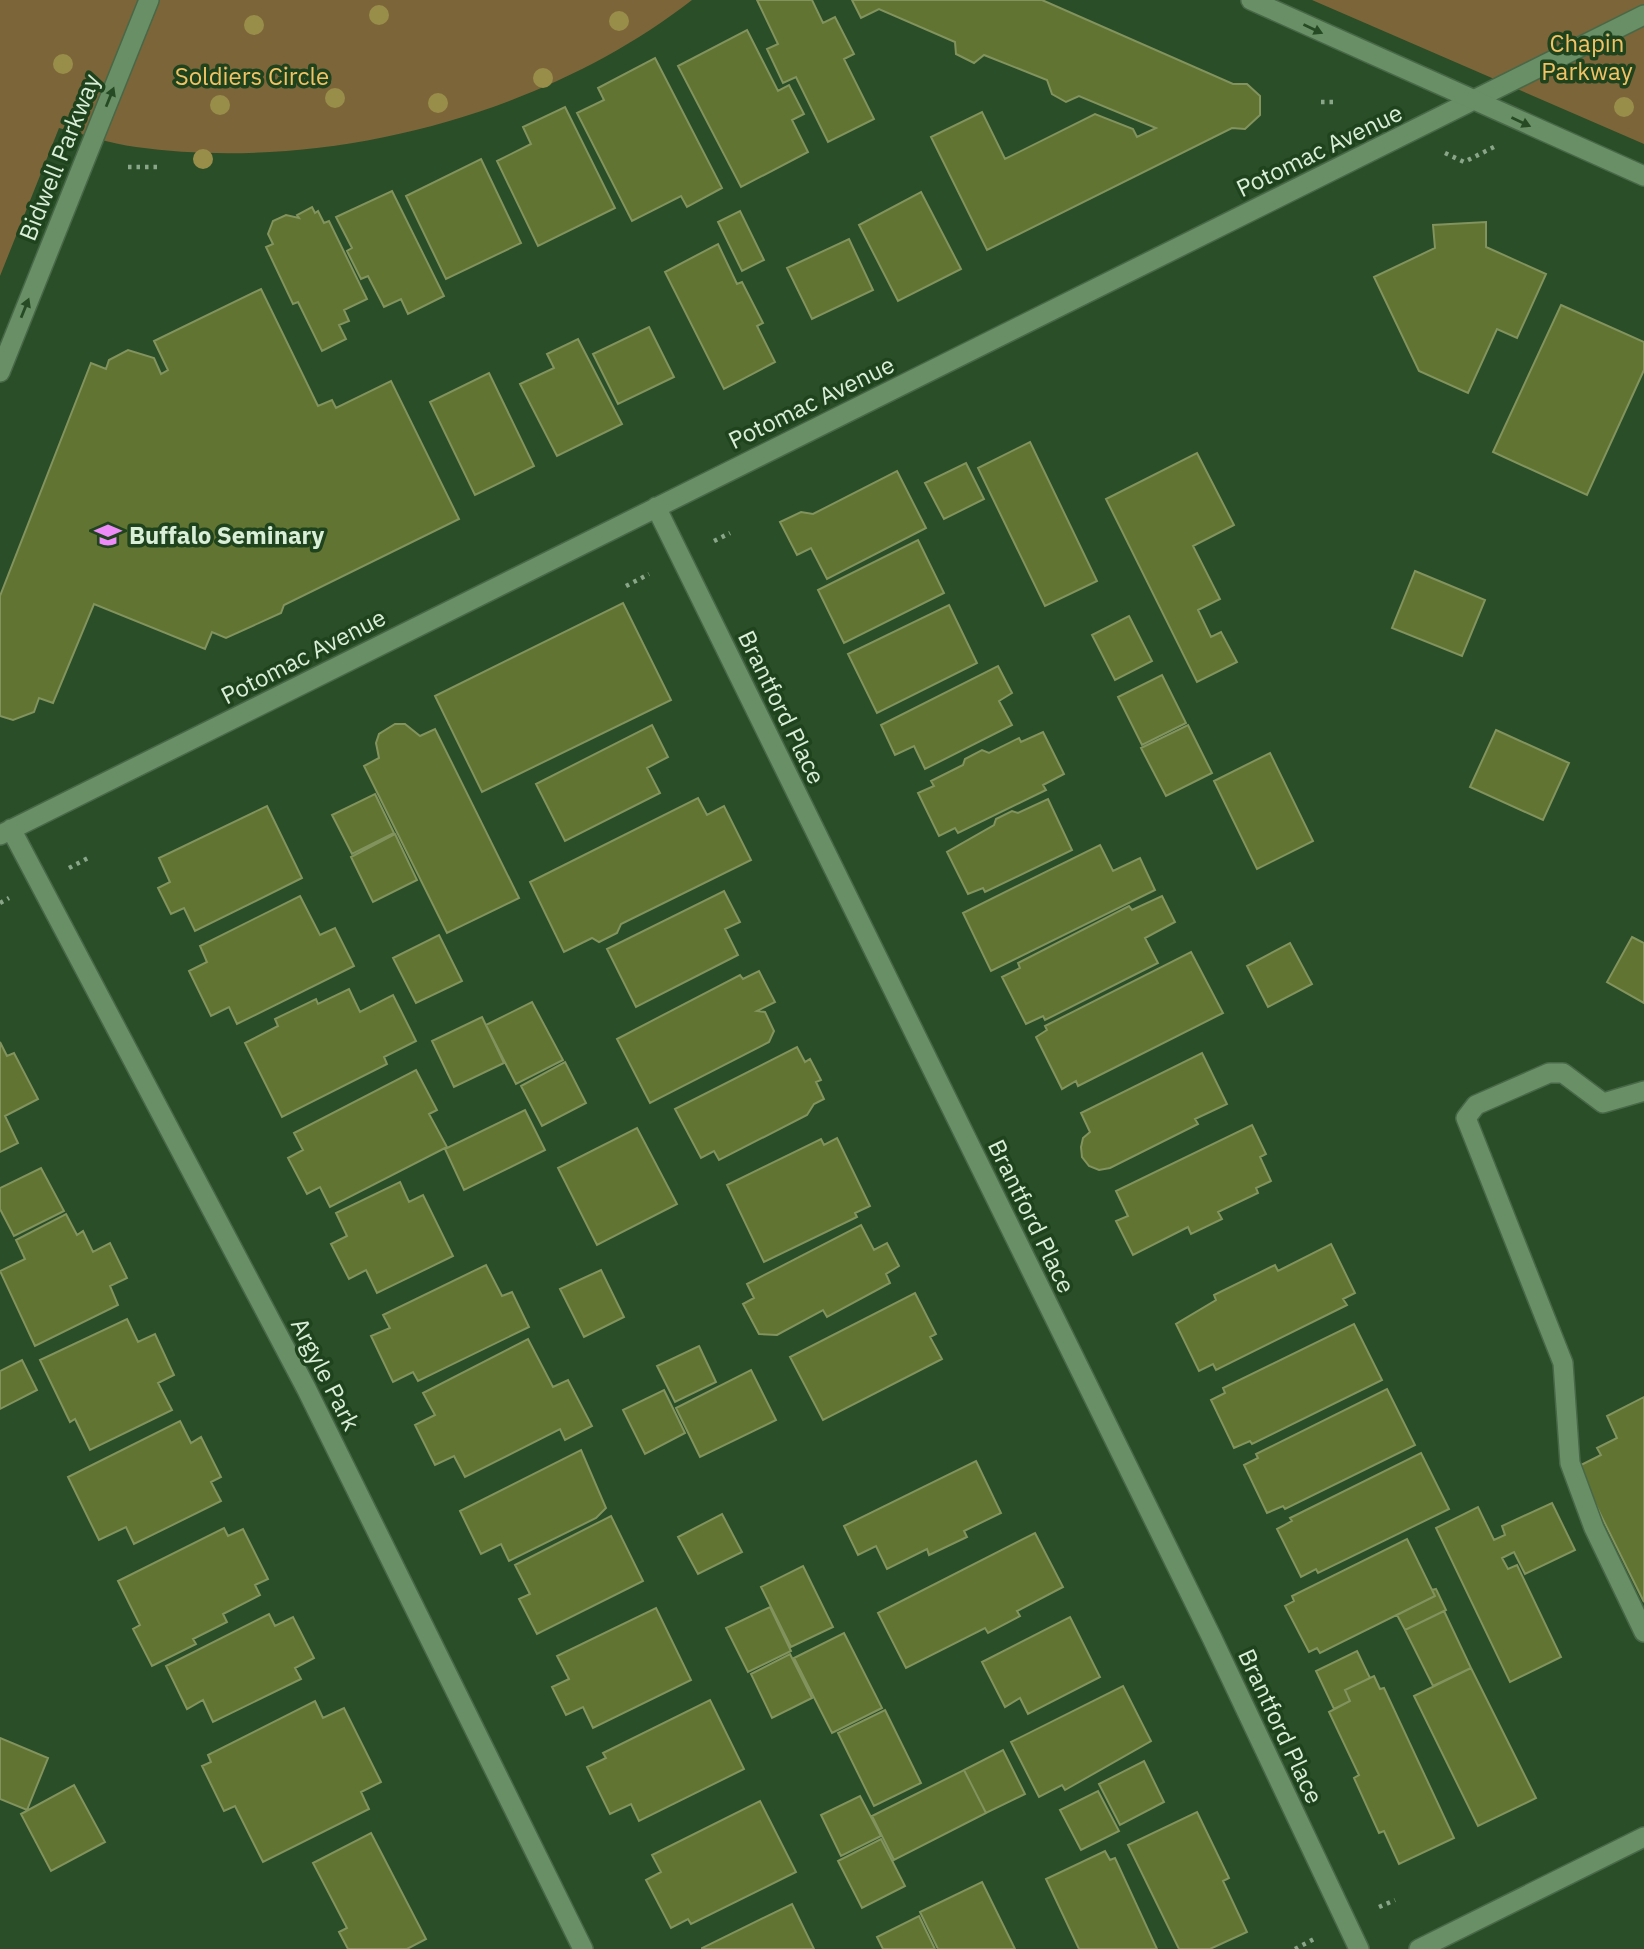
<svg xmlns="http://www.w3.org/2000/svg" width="1644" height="1949" viewBox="0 0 1644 1949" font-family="'IBM Plex Sans',sans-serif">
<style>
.green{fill:#7c6539}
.building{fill:#617432;stroke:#82935e;stroke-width:2}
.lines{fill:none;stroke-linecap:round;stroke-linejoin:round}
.service-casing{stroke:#486847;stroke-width:22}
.minor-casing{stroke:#486847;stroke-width:22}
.tertiary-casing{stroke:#486847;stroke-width:22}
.path{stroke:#8aa688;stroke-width:4.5;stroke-dasharray:3.5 5;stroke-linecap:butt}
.service{stroke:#688f65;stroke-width:19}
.minor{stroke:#688f65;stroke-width:19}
.tertiary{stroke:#688f65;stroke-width:19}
.tree{fill:#988e4a}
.oneway{fill:#264b24}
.labels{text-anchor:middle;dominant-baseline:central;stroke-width:7;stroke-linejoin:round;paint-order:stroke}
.park-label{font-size:24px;fill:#f2c365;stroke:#1f431d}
.street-label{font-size:24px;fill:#daefd8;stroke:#1f431d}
.poi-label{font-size:24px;font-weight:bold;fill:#daefd8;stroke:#1f431d;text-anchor:start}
</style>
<rect width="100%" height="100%" fill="#2a4e28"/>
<path class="green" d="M 0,0 L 692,0 C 543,116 324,173 136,147 C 110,144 84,134 59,128 L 0,276 Z
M 1312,0 L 1644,0 L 1644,144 Z"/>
<path class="building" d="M 757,0 L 812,0 L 823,23 L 835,17 L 854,54 L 844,59 L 874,119 L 828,142 L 796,77 L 783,83 L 767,49 L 778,44 Z
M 852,0 L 1042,0 L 1233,84 L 1247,84 L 1260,96 L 1260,115 L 1245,129 L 1232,128 L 987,250 L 931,137 L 982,112 L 1005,159 L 1095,114 L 1133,129 L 1137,137 L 1156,128 L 1079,96 L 1066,102 L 1052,94 L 1047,80 L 984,55 L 974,63 L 956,54 L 955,42 L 879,9 L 861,18 Z
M 747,30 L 778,91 L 789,85 L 804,114 L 792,120 L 808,152 L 741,187 L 678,66 Z
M 655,58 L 722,188 L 687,207 L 681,196 L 632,221 L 577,113 L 604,100 L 598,88 Z
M 565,107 L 615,208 L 538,246 L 497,161 L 531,144 L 523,127 Z
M 481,159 L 521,243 L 446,279 L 406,196 Z
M 392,191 L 444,296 L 408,314 L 401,299 L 384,307 L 368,276 L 361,279 L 347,251 L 352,248 L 336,217 Z
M 921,192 L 961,269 L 898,301 L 859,225 Z
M 312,207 L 315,213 L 318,211 L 324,223 L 329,221 L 367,299 L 344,310 L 349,321 L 339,325 L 346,339 L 322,351 L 298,302 L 293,304 L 266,247 L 273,244 L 268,234 L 273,221 L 286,215 L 299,218 L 297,215 Z
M 740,211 L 764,260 L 742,271 L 718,222 Z
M 1486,222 L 1486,247 L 1546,274 L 1517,338 L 1497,329 L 1468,393 L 1419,371 L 1374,277 L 1435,248 L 1433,225 Z
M 849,239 L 873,290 L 812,319 L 787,268 Z
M 718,244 L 737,284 L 742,282 L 763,323 L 757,326 L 775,362 L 724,389 L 665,272 Z
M 261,289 L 318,406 L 332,400 L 336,408 L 391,381 L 459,519 L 284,605 L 281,613 L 226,638 L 212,632 L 205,649 L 94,604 L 53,703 L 39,698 L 34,712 L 13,720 L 0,716 L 0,596 L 91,363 L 106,369 L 109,360 L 128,350 L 154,358 L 161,374 L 168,370 L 154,341 Z
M 1561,305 L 1644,342 L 1644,370 L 1587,495 L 1493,452 Z
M 649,327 L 674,377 L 618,404 L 593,354 Z
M 578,339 L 622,424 L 557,456 L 520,384 L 554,368 L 547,354 Z
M 489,373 L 534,466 L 475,495 L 430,402 Z
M 1030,442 L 1097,581 L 1045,606 L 978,468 Z
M 1197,453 L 1234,525 L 1193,546 L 1220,599 L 1198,610 L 1211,637 L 1221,632 L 1237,662 L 1197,682 L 1106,499 Z
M 966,463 L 984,499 L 944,519 L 925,483 Z
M 897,471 L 926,528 L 827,579 L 811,548 L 797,555 L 780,522 L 801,512 L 813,514 Z
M 918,540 L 944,593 L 844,643 L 818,590 Z
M 1415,571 L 1485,600 L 1462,656 L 1392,628 Z
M 623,603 L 671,700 L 482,792 L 435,696 Z
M 949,605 L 977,663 L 877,713 L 848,654 Z
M 1129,616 L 1152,661 L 1115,680 L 1092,635 Z
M 998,666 L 1012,693 L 999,701 L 1012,725 L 925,769 L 914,746 L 895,755 L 881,725 Z
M 1162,675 L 1186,723 L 1142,745 L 1118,697 Z
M 395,724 L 405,724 L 420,736 L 435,729 L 519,898 L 447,933 L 364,766 L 379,758 L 376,743 L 379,734 Z
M 652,725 L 668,757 L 647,768 L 660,793 L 565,841 L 536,784 Z
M 1188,725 L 1212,773 L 1166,796 L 1141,748 Z
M 1496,730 L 1569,763 L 1543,820 L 1470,787 Z
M 1043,732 L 1064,774 L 1043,785 L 1046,790 L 958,833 L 955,828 L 939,836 L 918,793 L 934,786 L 931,781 L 963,765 L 965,759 L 982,750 L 989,753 L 1019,738 L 1021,742 Z
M 1270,753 L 1313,841 L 1257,869 L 1214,781 Z
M 375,794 L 394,833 L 352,854 L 332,815 Z
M 698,798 L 707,815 L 724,806 L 751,860 L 621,924 L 617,933 L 599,942 L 592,938 L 564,952 L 530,882 Z
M 1048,799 L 1072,850 L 985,892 L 983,888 L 968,894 L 947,852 L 994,825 L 996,819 L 1012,811 L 1018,813 Z
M 267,806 L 302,878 L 195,931 L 184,908 L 171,914 L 158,888 L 170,882 L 159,858 Z
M 395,834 L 417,880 L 373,902 L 351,857 Z
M 1100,845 L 1113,871 L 1140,858 L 1155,890 L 991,971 L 963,913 Z
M 724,891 L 740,922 L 725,929 L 738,955 L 636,1007 L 607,949 Z
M 300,896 L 320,935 L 335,928 L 354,966 L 237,1024 L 229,1007 L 211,1016 L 189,971 L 207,962 L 200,946 Z
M 1162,896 L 1175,922 L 1145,938 L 1158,963 L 1045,1020 L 1043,1016 L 1026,1024 L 1002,977 L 1020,968 L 1018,963 L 1129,906 L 1132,910 Z
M 439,935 L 462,981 L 416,1003 L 393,958 Z
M 1632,937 L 1644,943 L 1644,1003 L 1607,982 Z
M 1290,943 L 1312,984 L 1268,1007 L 1247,966 Z
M 1191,952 L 1223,1013 L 1078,1086 L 1076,1081 L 1062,1089 L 1036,1037 L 1047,1030 L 1045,1026 Z
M 759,971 L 775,1002 L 757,1011 L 765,1012 L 774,1031 L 769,1042 L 650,1103 L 617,1039 L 740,975 L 743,979 Z
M 349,989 L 360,1012 L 393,995 L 416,1041 L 384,1057 L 387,1064 L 282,1117 L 245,1043 L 278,1026 L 275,1019 L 316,999 L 318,1004 Z
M 532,1002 L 563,1060 L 516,1084 L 486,1025 Z
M 482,1017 L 504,1063 L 454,1087 L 432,1041 Z
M 0,1042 L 7,1056 L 14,1053 L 38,1099 L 5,1116 L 18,1143 L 0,1152 Z
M 797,1047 L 805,1062 L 810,1059 L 821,1080 L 816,1082 L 824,1099 L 814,1104 L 807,1115 L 719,1160 L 714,1151 L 701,1158 L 675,1109 Z
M 1202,1053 L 1227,1104 L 1195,1119 L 1198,1124 L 1110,1168 L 1099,1170 L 1089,1166 L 1082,1157 L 1081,1147 L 1083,1138 L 1090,1132 L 1081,1113 Z
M 565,1062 L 586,1103 L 542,1126 L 521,1086 Z
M 416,1070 L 437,1110 L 429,1114 L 447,1147 L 330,1207 L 320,1187 L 307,1194 L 288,1158 L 303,1150 L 294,1133 Z
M 525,1110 L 545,1150 L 464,1190 L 445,1149 Z
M 1252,1125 L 1266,1154 L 1260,1157 L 1271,1181 L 1256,1188 L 1258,1193 L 1218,1212 L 1222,1219 L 1191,1234 L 1188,1227 L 1133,1255 L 1116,1221 L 1128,1216 L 1116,1191 Z
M 637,1128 L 677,1204 L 597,1245 L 558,1168 Z
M 837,1138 L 870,1206 L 855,1213 L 857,1217 L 764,1262 L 727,1185 L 821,1139 L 824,1145 Z
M 41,1168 L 64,1211 L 14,1236 L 0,1209 L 0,1188 Z
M 400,1182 L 409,1202 L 423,1195 L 453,1256 L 377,1293 L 366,1270 L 349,1279 L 331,1244 L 347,1236 L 336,1213 Z
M 66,1214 L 77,1235 L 83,1231 L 93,1252 L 110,1243 L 127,1278 L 110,1286 L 118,1305 L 35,1346 L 0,1271 L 25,1259 L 16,1240 Z
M 861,1225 L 874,1250 L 887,1243 L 899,1266 L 886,1274 L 890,1283 L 827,1317 L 823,1310 L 777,1335 L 759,1334 L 743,1304 L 754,1298 L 747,1284 Z
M 1331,1244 L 1355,1293 L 1343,1299 L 1347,1305 L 1216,1370 L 1213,1364 L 1199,1371 L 1176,1324 L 1216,1300 L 1214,1295 L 1275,1265 L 1278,1271 Z
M 486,1265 L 502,1296 L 512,1292 L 529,1327 L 418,1381 L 413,1372 L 393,1382 L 371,1336 L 390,1328 L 383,1315 Z
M 601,1270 L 624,1317 L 584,1337 L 560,1289 Z
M 915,1293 L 936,1334 L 930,1337 L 942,1359 L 823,1420 L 790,1357 Z
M 127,1319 L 138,1342 L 155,1334 L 174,1375 L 158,1383 L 172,1410 L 90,1450 L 75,1419 L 70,1422 L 40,1360 Z
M 1354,1324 L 1382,1380 L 1252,1444 L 1250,1441 L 1234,1448 L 1211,1400 L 1225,1393 L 1223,1388 Z
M 528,1339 L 553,1387 L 568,1380 L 592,1426 L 565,1440 L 560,1429 L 465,1477 L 454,1456 L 435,1465 L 415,1425 L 435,1415 L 423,1393 Z
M 699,1346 L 716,1382 L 675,1402 L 657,1366 Z
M 22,1360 L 37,1390 L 0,1409 L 0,1371 Z
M 751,1370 L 776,1420 L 700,1457 L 676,1408 Z
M 1387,1389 L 1415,1445 L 1285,1509 L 1283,1506 L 1267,1513 L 1244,1465 L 1258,1458 L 1256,1454 Z
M 664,1390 L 685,1433 L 645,1454 L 623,1410 Z
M 1644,1397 L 1644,1602 L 1577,1467 L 1601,1455 L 1597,1448 L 1617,1438 L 1607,1416 Z
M 180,1421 L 191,1443 L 201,1437 L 221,1477 L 211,1482 L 221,1501 L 134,1544 L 126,1527 L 99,1540 L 68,1477 Z
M 581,1450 L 606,1508 L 596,1518 L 509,1561 L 501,1544 L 481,1554 L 460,1511 Z
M 1421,1453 L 1449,1509 L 1318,1573 L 1316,1569 L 1301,1577 L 1277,1529 L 1292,1521 L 1290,1518 Z
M 976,1461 L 1001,1513 L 964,1531 L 967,1537 L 929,1555 L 927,1549 L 887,1569 L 876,1546 L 858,1555 L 844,1526 Z
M 1552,1503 L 1575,1550 L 1525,1574 L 1514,1552 L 1502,1558 L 1508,1569 L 1517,1565 L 1561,1657 L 1510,1682 L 1436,1528 L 1478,1507 L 1494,1540 L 1505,1535 L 1502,1526 Z
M 722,1514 L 742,1552 L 698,1574 L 678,1537 Z
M 611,1516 L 643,1581 L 537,1634 L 519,1599 L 530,1594 L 515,1565 Z
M 224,1528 L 228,1536 L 243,1529 L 268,1579 L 255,1585 L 260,1595 L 223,1614 L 227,1622 L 193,1639 L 196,1644 L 152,1666 L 133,1629 L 140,1625 L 118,1581 Z
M 1035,1533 L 1063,1587 L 1017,1611 L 1020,1616 L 988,1633 L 985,1628 L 906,1668 L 878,1613 Z
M 1407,1539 L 1435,1596 L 1320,1653 L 1317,1648 L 1309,1652 L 1285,1606 L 1294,1601 L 1292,1596 Z
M 803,1566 L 833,1627 L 791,1647 L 761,1587 Z
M 1436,1589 L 1446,1610 L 1405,1630 L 1397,1615 L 1435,1596 L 1432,1590 Z
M 770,1607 L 791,1651 L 748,1672 L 726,1628 Z
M 656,1608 L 691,1680 L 593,1728 L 583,1707 L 566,1715 L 552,1687 L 569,1679 L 557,1656 Z
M 1444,1611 L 1471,1668 L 1433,1686 L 1405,1630 Z
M 269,1614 L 275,1626 L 293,1617 L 314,1658 L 295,1668 L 301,1679 L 213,1722 L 203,1700 L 187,1709 L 166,1666 Z
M 1070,1617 L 1100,1677 L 1028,1714 L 1020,1698 L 1005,1707 L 982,1662 Z
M 844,1633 L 882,1708 L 832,1733 L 794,1658 Z
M 1357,1651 L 1370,1678 L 1345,1690 L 1350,1701 L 1334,1709 L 1316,1671 Z
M 790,1654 L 812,1698 L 772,1718 L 751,1674 Z
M 1471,1668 L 1536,1798 L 1478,1826 L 1414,1696 Z
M 1374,1676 L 1380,1689 L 1384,1688 L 1454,1838 L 1399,1864 L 1384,1831 L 1379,1833 L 1354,1778 L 1359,1775 L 1329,1712 L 1350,1701 L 1345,1690 Z
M 1123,1686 L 1151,1741 L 1065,1790 L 1062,1785 L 1039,1797 L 1011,1742 Z
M 710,1700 L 744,1769 L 639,1821 L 631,1804 L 610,1814 L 587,1767 L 606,1758 L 603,1753 Z
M 315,1701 L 323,1718 L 344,1708 L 381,1782 L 361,1792 L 369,1809 L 263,1862 L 235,1806 L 224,1811 L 202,1766 L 211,1762 L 208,1755 Z
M 885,1710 L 921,1783 L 874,1806 L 838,1733 Z
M 0,1738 L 48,1758 L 27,1810 L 0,1799 Z
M 1003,1750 L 1025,1794 L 986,1813 L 964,1770 Z
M 1144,1761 L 1164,1802 L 1120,1825 L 1099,1784 Z
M 964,1770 L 986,1813 L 894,1860 L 872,1816 Z
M 74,1785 L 105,1842 L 51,1871 L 21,1814 Z
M 1098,1791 L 1119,1831 L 1081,1850 L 1060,1810 Z
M 860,1796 L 881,1836 L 841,1856 L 821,1815 Z
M 760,1801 L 796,1872 L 691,1924 L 688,1919 L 671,1928 L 646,1880 L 661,1872 L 652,1855 Z
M 1197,1812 L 1229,1878 L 1223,1881 L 1247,1932 L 1210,1949 L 1179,1949 L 1128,1845 Z
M 371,1833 L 426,1939 L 407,1949 L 348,1949 L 339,1932 L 347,1928 L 313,1863 Z
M 881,1839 L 905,1886 L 862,1908 L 838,1861 Z
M 1105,1851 L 1110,1860 L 1115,1858 L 1157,1949 L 1079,1949 L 1046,1879 Z
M 982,1882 L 1015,1949 L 938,1949 L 920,1912 Z
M 792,1904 L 814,1949 L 702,1949 L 702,1948 Z
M 919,1916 L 935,1949 L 883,1949 L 877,1937 Z"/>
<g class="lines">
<defs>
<path id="service" d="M 1644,1091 L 1603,1103 L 1563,1073 L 1549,1073 L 1476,1105 L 1466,1118 L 1563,1363 L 1570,1463 L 1594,1528 L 1644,1632"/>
<path id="minor" d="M 656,507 L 1212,1638 L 1359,1949
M 11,829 L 306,1388 L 583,1949
M 0,835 L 1644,15"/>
<path id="tertiary" d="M 1251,0 L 1644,176
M 0,372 L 149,0
M 1419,1949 L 1644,1837"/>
</defs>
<use href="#service" class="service-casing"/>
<use href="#minor" class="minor-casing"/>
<use href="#tertiary" class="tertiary-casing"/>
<path class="path" d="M 1321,102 L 1338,102
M 1445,153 L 1464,162 L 1494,147
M 128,167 L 160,167
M 714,541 L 730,533
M 626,586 L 649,574
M 69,868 L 90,857
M 0,903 L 9,898
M 1379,1907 L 1395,1900
M 1295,1949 L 1314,1939"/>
<use href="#service" class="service"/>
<use href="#minor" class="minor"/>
<use href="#tertiary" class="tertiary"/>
</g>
<g class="tree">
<circle cx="379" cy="15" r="10"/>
<circle cx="619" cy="21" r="10"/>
<circle cx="254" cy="25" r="10"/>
<circle cx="63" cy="64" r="10"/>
<circle cx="543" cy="78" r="10"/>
<circle cx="335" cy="98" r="10"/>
<circle cx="438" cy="103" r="10"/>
<circle cx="220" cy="105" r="10"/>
<circle cx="1624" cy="107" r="10"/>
<circle cx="203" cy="159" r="10"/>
</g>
<defs><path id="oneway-solid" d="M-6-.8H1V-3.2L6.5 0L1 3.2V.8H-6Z" transform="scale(1.75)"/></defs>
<g class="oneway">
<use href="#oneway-solid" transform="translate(1313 29) rotate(25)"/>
<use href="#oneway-solid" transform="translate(110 97) rotate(-68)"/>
<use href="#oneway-solid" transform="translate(1521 122) rotate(25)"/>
<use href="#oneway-solid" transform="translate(25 308) rotate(-68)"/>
</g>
<defs>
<symbol id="school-bare" viewBox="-9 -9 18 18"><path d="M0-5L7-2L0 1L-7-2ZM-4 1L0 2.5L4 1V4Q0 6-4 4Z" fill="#ed8cf9" stroke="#1f431d" stroke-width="2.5" paint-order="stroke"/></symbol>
</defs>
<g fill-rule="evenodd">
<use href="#school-bare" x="89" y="516" width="38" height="38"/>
</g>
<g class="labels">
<g class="park-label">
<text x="1587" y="43">Chapin<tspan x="1587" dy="28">Parkway</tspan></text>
<text x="252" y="76">Soldiers Circle</text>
</g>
<g class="street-label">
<text transform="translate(1319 150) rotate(-26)">Potomac Avenue</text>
<text transform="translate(59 157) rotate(-68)">Bidwell Parkway</text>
<text transform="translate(811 402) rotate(-26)">Potomac Avenue</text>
<text transform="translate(303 656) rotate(-27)">Potomac Avenue</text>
<text transform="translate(782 707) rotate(64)">Brantford Place</text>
<text transform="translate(1032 1216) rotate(64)">Brantford Place</text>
<text transform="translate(326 1374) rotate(63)">Argyle Park</text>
<text transform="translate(1281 1726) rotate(65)">Brantford Place</text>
</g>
<g class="poi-label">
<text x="129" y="535">Buffalo Seminary</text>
</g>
</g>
</svg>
